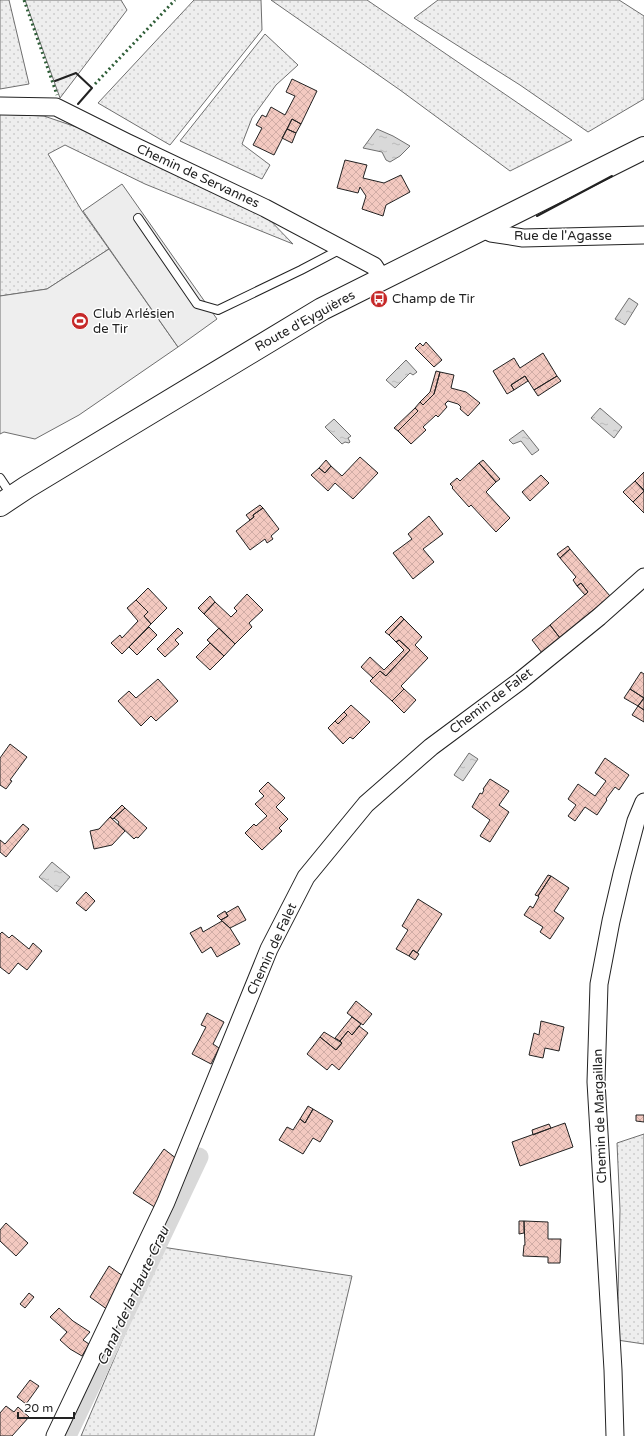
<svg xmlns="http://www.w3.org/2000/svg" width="644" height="1436" viewBox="0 0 644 1436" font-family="'Varela Round',sans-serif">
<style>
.grass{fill:url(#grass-dots);stroke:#6f6f6f}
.garden{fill:#eee;stroke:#6f6f6f}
.parking{fill:#ededed;stroke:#6f6f6f}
.water{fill:url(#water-ripples);stroke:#6f6f6f}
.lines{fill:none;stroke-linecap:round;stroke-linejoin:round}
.canal{stroke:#d9d9d9;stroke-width:19}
.building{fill:url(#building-cross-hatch);stroke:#222}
.lane-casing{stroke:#222;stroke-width:10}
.street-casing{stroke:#222;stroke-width:19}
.secondary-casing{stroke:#222;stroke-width:24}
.lane{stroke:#fff;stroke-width:8}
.street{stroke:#fff;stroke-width:17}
.secondary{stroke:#fff;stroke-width:22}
.hedge{stroke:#2f5e38;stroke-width:3;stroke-dasharray:2 3;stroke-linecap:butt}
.wall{stroke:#222;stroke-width:2}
.labels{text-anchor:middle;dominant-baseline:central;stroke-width:3;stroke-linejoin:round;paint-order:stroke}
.street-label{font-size:13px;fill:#222;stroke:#fff}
.poi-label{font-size:13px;fill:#222;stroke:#fff;text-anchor:start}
.water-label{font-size:14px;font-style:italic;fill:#222;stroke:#fff}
</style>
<defs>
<pattern id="grass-dots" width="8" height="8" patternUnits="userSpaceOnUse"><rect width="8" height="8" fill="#eee"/><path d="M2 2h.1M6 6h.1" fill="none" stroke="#ccc" stroke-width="1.8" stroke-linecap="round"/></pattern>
<pattern id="water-ripples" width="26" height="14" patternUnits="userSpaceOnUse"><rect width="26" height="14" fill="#d9d9d9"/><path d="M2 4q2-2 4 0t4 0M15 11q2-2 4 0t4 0" fill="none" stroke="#bababa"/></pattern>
<pattern id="building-cross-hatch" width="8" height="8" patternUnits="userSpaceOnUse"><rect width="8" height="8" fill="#f3c9c0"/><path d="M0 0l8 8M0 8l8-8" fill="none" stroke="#d0aca5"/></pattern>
</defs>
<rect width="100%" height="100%" fill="#fff"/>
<path class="grass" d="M 0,0 L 9,0 L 29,84 L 0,89 Z
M 25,0 L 121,0 L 127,10 L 60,98 Z
M 194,0 L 261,0 L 262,30 L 170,145 L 98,103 Z
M 271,0 L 367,0 L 572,140 L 510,171 L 400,90 Z
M 438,0 L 619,0 L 644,16 L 644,99 L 588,132 L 520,85 L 414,18 Z
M 265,34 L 298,65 L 276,85 L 252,118 L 242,144 L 270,165 L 262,179 L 180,141 Z
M 0,114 L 44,116 L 85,130 L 264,214 L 293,244 L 145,184 L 65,145 L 48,154 L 82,211 L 109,249 L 47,289 L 0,296 Z
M 644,1134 L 644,1344 L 617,1340 L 620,1210 L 617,1143 Z
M 162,1247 L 352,1276 L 314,1436 L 81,1436 Z"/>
<path class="garden" d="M 109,249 L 178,347 L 79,415 L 35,439 L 4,432 L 0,434 L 0,296 L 47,289 Z"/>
<path class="parking" d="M 122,184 L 217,319 L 178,347 L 83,211 Z"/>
<path class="water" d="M 377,129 L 393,136 L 410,146 L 400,156 L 390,162 L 386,160 L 382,152 L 363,148 Z
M 629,298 L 638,304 L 625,325 L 615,319 Z
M 406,360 L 417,372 L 413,375 L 410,373 L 395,388 L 386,380 Z
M 600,408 L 622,427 L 614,438 L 591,418 Z
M 334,419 L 351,436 L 348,438 L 350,442 L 349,443 L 345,442 L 342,444 L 325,427 Z
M 523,430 L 539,450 L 532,455 L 521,441 L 513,444 L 509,440 Z
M 469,753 L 478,759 L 463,781 L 454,775 Z
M 52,862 L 70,877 L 57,892 L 39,877 Z"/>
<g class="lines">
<path class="canal" d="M 67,1436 L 199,1157"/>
</g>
<path class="building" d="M 292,79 L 317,91 L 301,124 L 292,119 L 274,155 L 253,145 L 262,128 L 256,125 L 262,115 L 266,117 L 271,107 L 285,115 L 295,96 L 286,92 Z
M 292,119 L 301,124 L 296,133 L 287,129 Z
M 287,129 L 296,133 L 292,143 L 282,138 Z
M 345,160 L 367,165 L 363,178 L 384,183 L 401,175 L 410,192 L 386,205 L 383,216 L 362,209 L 366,196 L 360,187 L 358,193 L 337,188 Z
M 426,342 L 442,360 L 434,367 L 415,348 L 420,343 L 423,346 Z
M 543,353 L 557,376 L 534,390 L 525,376 L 511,385 L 514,390 L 507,394 L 493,371 L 514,358 L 520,368 Z
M 436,371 L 440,372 L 434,394 L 423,405 L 420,402 L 430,392 Z
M 440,372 L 454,375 L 451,388 L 466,392 L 480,403 L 468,416 L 460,409 L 461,407 L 458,404 L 448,401 L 445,404 L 447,407 L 438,417 L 436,415 L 423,427 L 426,430 L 411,444 L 398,431 L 418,411 L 415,408 L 420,402 L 423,405 L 434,394 Z
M 525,376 L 528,381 L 514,390 L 511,385 Z
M 557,376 L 561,381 L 538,396 L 534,390 Z
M 415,408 L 418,411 L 398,431 L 394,428 Z
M 360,457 L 378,473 L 353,499 L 335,483 L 328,491 L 311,475 L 319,468 L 325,473 L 331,466 L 342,476 Z
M 326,460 L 331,466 L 325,473 L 319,468 Z
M 483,460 L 500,479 L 496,482 L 479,463 Z
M 479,463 L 496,482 L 486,492 L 510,518 L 496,532 L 471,505 L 469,507 L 452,488 L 453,487 L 450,484 L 457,478 L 460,481 Z
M 644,472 L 644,490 L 635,481 Z
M 541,475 L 549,483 L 530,501 L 522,492 Z
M 635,481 L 644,491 L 633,502 L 623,492 Z
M 644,491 L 644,513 L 633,502 Z
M 260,505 L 263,508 L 253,515 L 254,517 L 250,520 L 246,515 Z
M 263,508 L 279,529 L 271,536 L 273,539 L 267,543 L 265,539 L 250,550 L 236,531 L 254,517 L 253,515 Z
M 429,516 L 443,534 L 423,549 L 434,562 L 413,579 L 393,553 L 412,539 L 408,534 Z
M 568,546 L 570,549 L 560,558 L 557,554 Z
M 570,549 L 610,596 L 560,638 L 550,625 L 588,592 L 581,583 L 577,586 L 573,580 L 576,577 L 560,558 Z
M 581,583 L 588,592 L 585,595 L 577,586 Z
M 148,588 L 167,608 L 151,624 L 144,616 L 148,612 L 136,600 Z
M 247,594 L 263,610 L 249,623 L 252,627 L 235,644 L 204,614 L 215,602 L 231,617 L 237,611 L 234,608 Z
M 210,596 L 215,602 L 204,614 L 198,608 Z
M 136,600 L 148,612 L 144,616 L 151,624 L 122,654 L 111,643 L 120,635 L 122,638 L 138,621 L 127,608 Z
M 401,616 L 404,619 L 389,635 L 385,632 Z
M 404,619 L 422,637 L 415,645 L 428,658 L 401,686 L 404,689 L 392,701 L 370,681 L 380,671 L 386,676 L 410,650 L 399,640 L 396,642 L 389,635 Z
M 550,625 L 560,638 L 542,653 L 532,640 Z
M 149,627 L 157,635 L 137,655 L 129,647 Z
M 178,628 L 183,633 L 175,640 L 179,644 L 165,657 L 157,649 Z
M 219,628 L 235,644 L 224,656 L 207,640 Z
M 399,640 L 410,650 L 386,676 L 380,671 L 373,678 L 361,667 L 370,657 L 384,670 L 404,650 L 396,642 Z
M 210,643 L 224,656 L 210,670 L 196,657 Z
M 641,672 L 644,674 L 644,710 L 638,706 L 644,698 L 630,689 Z
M 158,679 L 178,701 L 156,721 L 151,716 L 141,726 L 118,701 L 129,691 L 136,698 Z
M 404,689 L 416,700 L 404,713 L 392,701 Z
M 630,689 L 644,698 L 638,706 L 624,698 Z
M 351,705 L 370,722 L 353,739 L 350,737 L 343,744 L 328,728 L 335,721 L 338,724 L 347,715 L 344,712 Z
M 638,706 L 644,710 L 644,722 L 632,715 Z
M 344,712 L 347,715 L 338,724 L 335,721 Z
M 10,744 L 27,757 L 10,780 L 12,781 L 6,789 L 0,785 L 0,758 Z
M 605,758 L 629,775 L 619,790 L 615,787 L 606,799 L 607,800 L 597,815 L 585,807 L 575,821 L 568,816 L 576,805 L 568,799 L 578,784 L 595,796 L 606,781 L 595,773 Z
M 490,779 L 509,791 L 499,805 L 509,812 L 490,842 L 480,836 L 490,820 L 472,807 L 480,793 L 482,794 L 484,790 L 483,789 Z
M 268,782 L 285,798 L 276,807 L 288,819 L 279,828 L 282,831 L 262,850 L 245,833 L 254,824 L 256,826 L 267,816 L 255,804 L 264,796 L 259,791 Z
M 122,805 L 125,808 L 113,819 L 110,817 Z
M 125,808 L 147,828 L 138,838 L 136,837 L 134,839 L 118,824 L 119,822 L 114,818 Z
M 110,817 L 125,831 L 112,845 L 94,849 L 90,831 L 99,829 Z
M 23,824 L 29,829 L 6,857 L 0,852 L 0,840 L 5,844 Z
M 548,875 L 551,876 L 538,896 L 535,895 Z
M 551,876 L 569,888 L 554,911 L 564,918 L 550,939 L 540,932 L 543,927 L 524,915 L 530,906 L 533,908 L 539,897 L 538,896 Z
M 86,892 L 95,901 L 86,911 L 76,903 Z
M 418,899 L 442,914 L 417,953 L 413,950 L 409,956 L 396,949 L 408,930 L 402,926 Z
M 238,906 L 246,920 L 230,928 L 221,920 L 228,916 L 226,913 Z
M 225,911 L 228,916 L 221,920 L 217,916 Z
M 222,921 L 230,928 L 240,944 L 217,957 L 211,947 L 202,953 L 190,933 L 201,927 L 203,932 Z
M 2,932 L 9,938 L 12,935 L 29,949 L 33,943 L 42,951 L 27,970 L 18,963 L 9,974 L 0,967 L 0,934 Z
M 413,950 L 419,954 L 415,960 L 409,956 Z
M 356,1001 L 372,1014 L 363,1025 L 347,1013 Z
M 207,1013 L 224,1022 L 213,1044 L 219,1048 L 211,1064 L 192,1054 L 206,1027 L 201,1025 Z
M 352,1017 L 361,1024 L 352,1035 L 348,1031 L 340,1041 L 335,1038 Z
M 541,1021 L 564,1027 L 559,1051 L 545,1048 L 543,1058 L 529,1055 L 534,1033 L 539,1035 Z
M 359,1026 L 368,1033 L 339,1070 L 332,1064 L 327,1070 L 307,1054 L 320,1037 L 336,1050 L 342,1043 L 340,1041 L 348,1031 L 352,1035 Z
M 324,1032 L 342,1043 L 336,1050 L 320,1037 Z
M 308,1106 L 313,1109 L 305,1123 L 300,1119 Z
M 313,1109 L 333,1121 L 320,1142 L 313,1138 L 303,1154 L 279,1140 L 287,1127 L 293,1130 L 300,1119 L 305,1123 Z
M 636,1115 L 644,1115 L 644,1122 L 636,1121 Z
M 565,1123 L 573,1147 L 520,1166 L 512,1142 Z
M 549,1124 L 551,1128 L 533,1135 L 532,1130 Z
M 164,1149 L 177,1159 L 156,1208 L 133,1193 Z
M 519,1221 L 524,1221 L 524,1233 L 519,1234 Z
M 524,1221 L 548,1222 L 548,1239 L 561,1239 L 560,1263 L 548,1263 L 548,1257 L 523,1256 L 524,1245 L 525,1245 Z
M 6,1223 L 28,1243 L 16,1256 L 0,1241 L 0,1230 Z
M 109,1266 L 123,1276 L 108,1310 L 90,1297 Z
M 29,1293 L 34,1297 L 25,1308 L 20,1304 Z
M 59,1308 L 73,1321 L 90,1332 L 83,1340 L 89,1344 L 82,1356 L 70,1349 L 60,1340 L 67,1332 L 50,1317 Z
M 30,1380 L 39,1386 L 26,1404 L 17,1397 Z
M 6,1406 L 14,1412 L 18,1407 L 29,1417 L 12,1436 L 0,1436 L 0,1413 Z"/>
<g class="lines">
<defs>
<path id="lane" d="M 138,218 L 197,304 L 218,310 L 301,270 L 341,249
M 0,478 L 12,496"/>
<path id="street" d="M 0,106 L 56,107 L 126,142 L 265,208 L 374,266 L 383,280
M 483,229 L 491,233 L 523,238 L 644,235
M 55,1436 L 166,1202 L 269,949 L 306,877 L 366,804 L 431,747 L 520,681 L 599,617 L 644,577
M 615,1436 L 613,1370 L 596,1082 L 599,984 L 611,921 L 622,874 L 636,821 L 644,802"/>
<path id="secondary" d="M 0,505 L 27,487 L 322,309 L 644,148"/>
</defs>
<use href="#lane" class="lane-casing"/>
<use href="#street" class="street-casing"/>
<use href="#secondary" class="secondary-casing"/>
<use href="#lane" class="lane"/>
<use href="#street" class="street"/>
<use href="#secondary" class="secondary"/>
<path class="hedge" d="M 24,0 L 57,95
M 95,84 L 175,0"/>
<path class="wall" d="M 55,81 L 76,73 L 92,88 L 78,104
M 537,216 L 612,176"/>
</g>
<defs>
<symbol id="bus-disc" viewBox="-11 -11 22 22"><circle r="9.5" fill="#c62828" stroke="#fff"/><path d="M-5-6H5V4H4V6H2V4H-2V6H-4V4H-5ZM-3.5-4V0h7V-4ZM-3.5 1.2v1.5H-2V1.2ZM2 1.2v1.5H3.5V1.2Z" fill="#fff"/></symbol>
<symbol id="stadium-disc" viewBox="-11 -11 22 22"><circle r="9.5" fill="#c62828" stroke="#fff"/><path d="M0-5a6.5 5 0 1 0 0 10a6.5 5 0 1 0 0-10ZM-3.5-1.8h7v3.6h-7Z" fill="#fff"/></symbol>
</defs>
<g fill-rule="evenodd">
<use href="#bus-disc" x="369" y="289" width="20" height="20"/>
<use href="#stadium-disc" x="70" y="311" width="20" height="20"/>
</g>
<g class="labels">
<g class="street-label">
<text transform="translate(198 176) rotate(25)">Chemin de Servannes</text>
<text x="563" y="236">Rue de l'Agasse</text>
<text transform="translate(305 321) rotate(-29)">Route d'Eyguières</text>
<text transform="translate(491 701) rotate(-37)">Chemin de Falet</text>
<text transform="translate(272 949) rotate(-65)">Chemin de Falet</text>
<text transform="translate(600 1116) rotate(-92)">Chemin de Margaillan</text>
</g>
<g class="poi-label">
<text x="392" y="299">Champ de Tir</text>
<text x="93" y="314">Club Arlésien<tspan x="93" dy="15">de Tir</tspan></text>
</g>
<g class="water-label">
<text transform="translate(133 1296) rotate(-65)">Canal de la Haute Crau</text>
</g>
</g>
<path d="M18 1412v6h56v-6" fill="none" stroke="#222222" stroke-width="2"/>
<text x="24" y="1412" font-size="12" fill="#222222" stroke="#ffffff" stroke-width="3" paint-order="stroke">20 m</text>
</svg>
